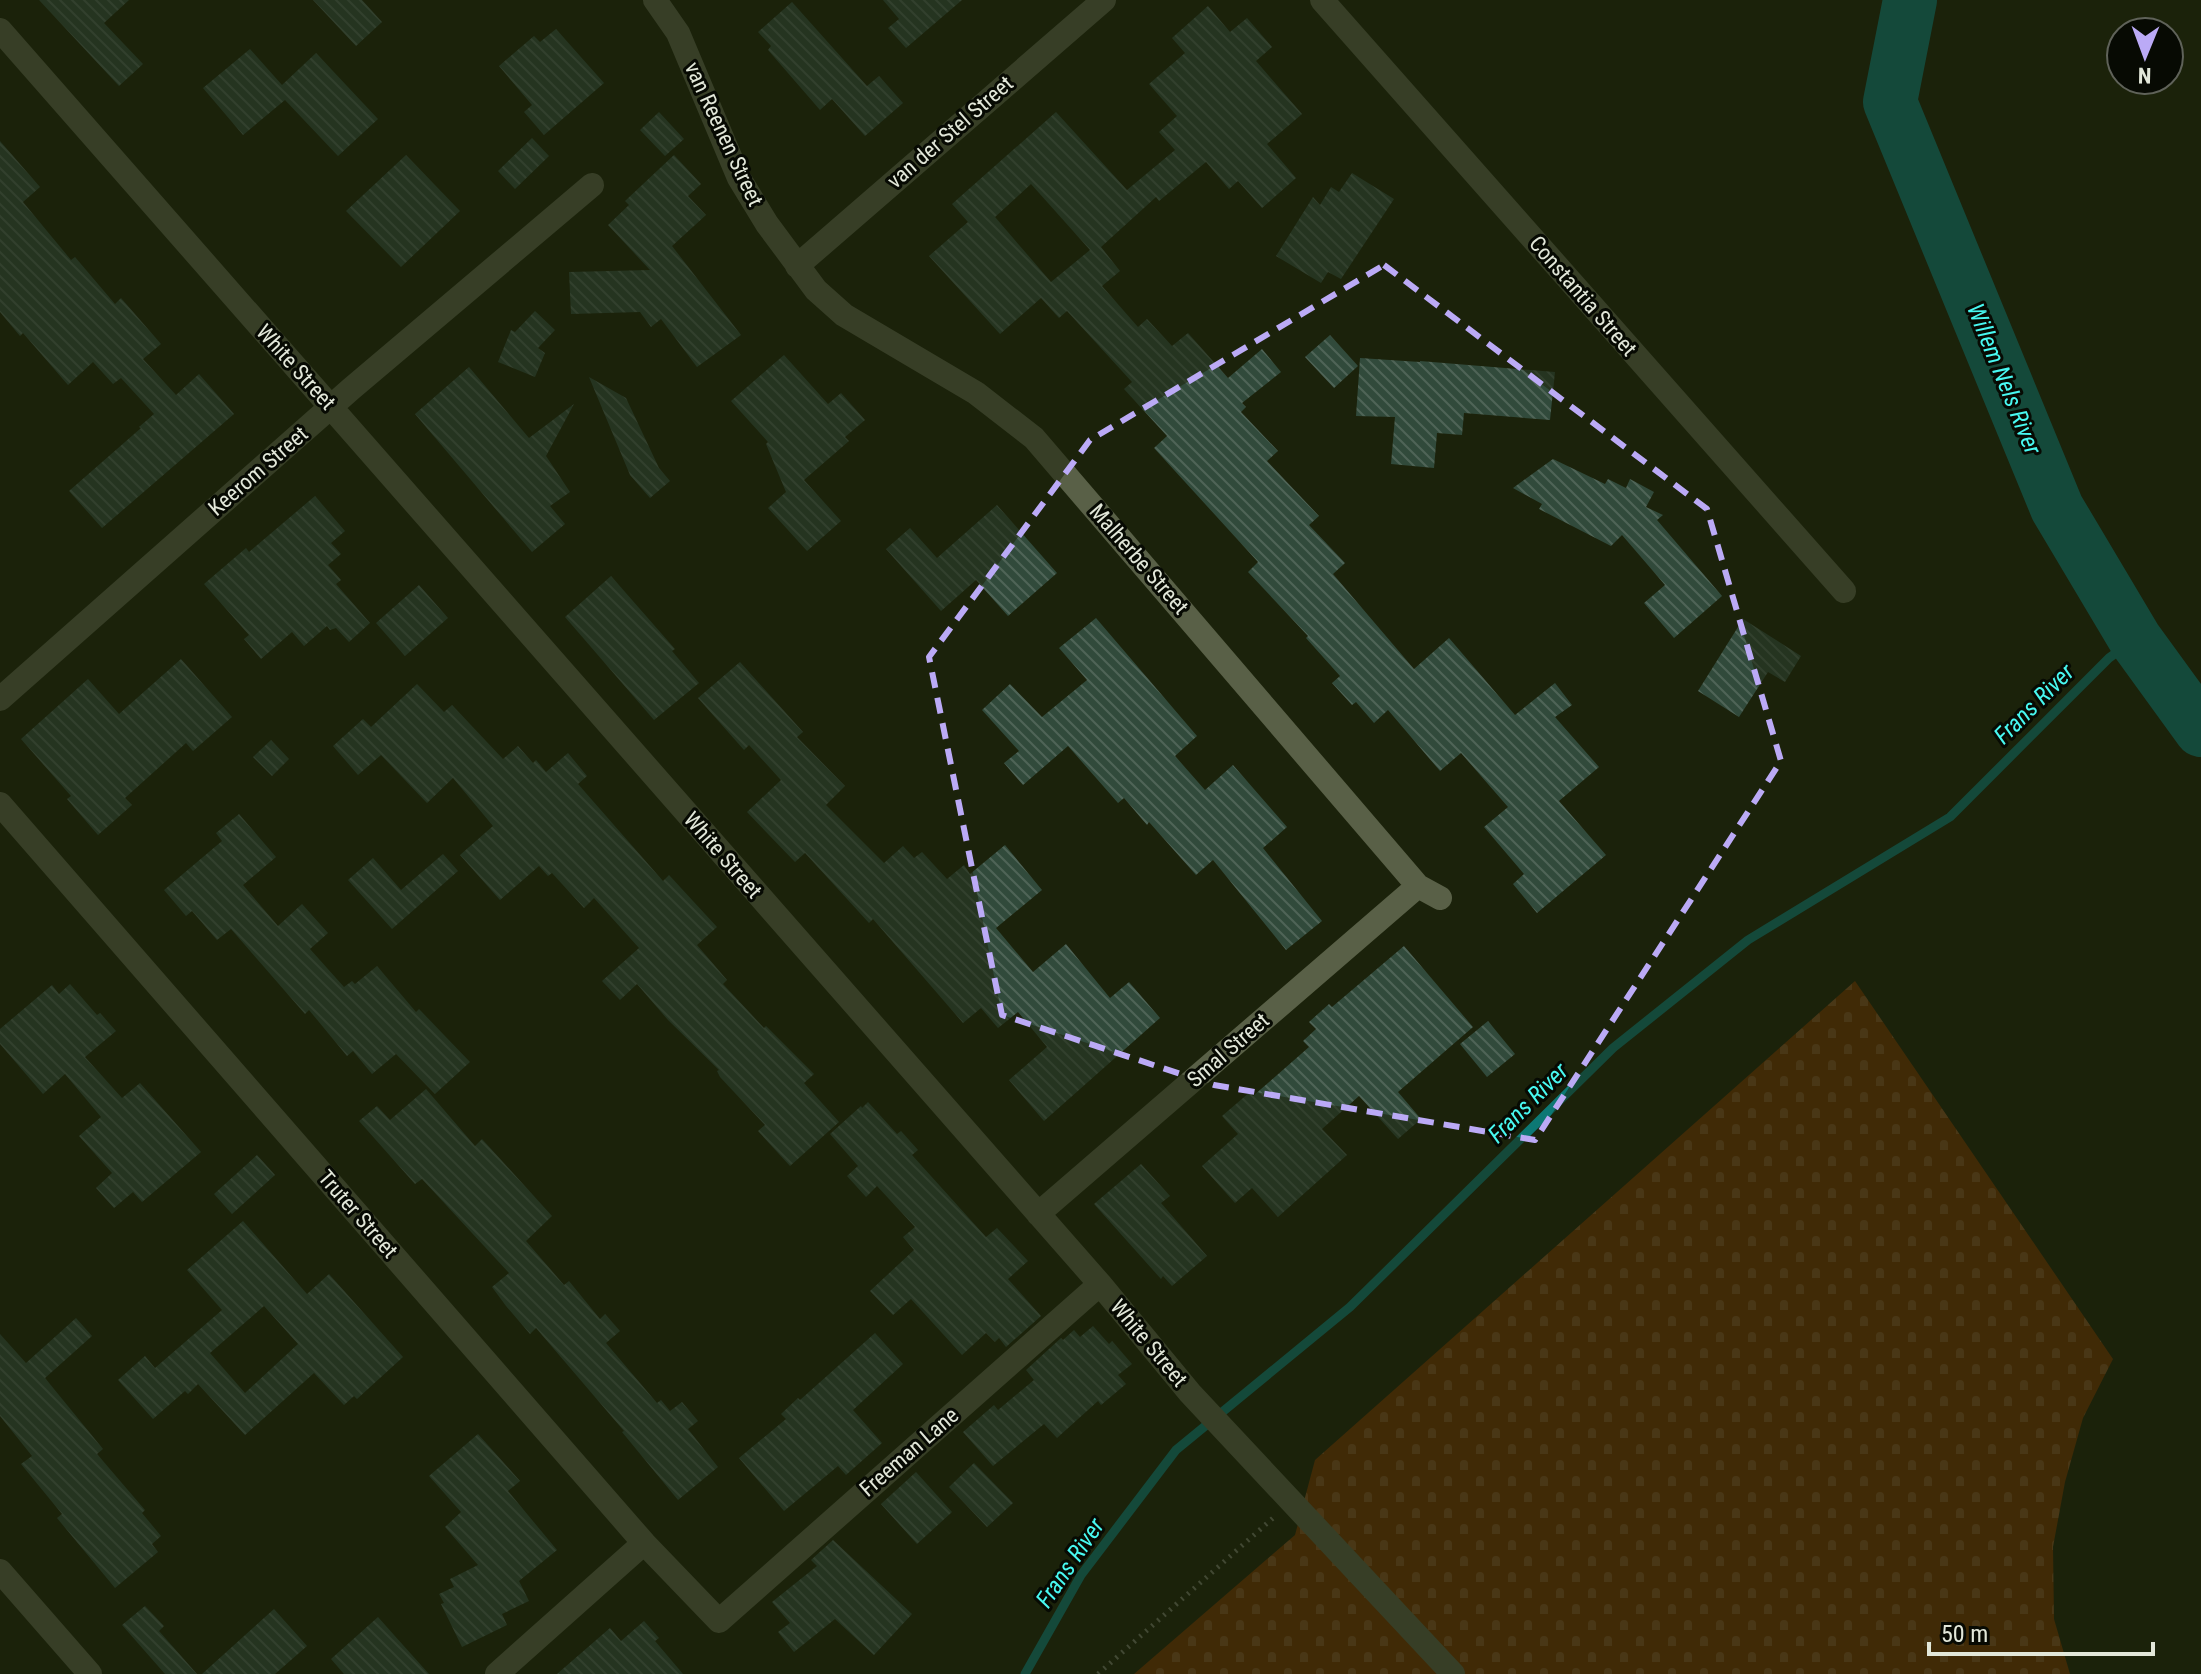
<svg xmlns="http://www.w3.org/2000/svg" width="2201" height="1674" viewBox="0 0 2201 1674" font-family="'Roboto Condensed',sans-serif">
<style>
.cemetery{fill:url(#cemetery-stones)}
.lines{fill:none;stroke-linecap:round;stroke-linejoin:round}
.stream{stroke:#0d7874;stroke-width:9}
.river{stroke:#0d7874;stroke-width:54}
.building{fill:url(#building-back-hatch);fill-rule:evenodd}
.path{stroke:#717764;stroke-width:5;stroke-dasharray:2 6;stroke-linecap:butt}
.minor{stroke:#596047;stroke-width:24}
.marked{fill:none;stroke:#bbaaf6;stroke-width:6;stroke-dasharray:16 10;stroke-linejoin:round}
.labels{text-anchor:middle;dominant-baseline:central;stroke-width:6;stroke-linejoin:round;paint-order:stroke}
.street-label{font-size:22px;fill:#e2e7d9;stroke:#070a03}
.water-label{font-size:24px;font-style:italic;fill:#48f8f1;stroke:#070a03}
</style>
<defs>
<pattern id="cemetery-stones" width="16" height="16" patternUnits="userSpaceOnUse" patternTransform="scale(2)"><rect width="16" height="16" fill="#6e3300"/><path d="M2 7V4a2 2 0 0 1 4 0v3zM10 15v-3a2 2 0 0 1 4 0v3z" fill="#825125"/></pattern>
<pattern id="building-back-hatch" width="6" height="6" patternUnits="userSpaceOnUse" patternTransform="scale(2)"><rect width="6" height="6" fill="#314a3b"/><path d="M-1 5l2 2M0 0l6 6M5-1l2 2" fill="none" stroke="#4f6457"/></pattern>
</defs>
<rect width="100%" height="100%" fill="#1b220b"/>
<path class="cemetery" d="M 1855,981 L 2113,1359 L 2083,1418 L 2065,1482 L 2053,1547 L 2054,1619 L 2070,1674 L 1134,1674 L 1295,1535 L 1315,1460 Z"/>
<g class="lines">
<path class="stream" d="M 1025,1674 L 1081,1575 L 1176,1450 L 1350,1307 L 1613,1048 L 1748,940 L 1950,817 L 2109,658 L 2135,639"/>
<path class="river" d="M 1910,0 L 1890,102 L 2057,508 L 2135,639 L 2201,730"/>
</g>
<path class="building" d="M 39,0 L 129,0 L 104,23 L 143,64 L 119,86 Z
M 313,0 L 362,0 L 382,22 L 356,46 Z
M 883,0 L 962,0 L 906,48 L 888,28 L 899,19 Z
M 792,2 L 867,86 L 879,76 L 903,103 L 865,136 L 832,99 L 820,110 L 768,50 L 771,46 L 758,32 Z
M 1208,6 L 1230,32 L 1247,18 L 1272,47 L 1256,61 L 1302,114 L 1267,144 L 1296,178 L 1262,208 L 1238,181 L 1229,189 L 1206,162 L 1159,201 L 1156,197 L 1101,247 L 1120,271 L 1102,286 L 1138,327 L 1147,319 L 1172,346 L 1188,333 L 1228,378 L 1262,349 L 1281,372 L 1242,403 L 1246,407 L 1241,412 L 1278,451 L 1267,461 L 1319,516 L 1309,525 L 1345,563 L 1333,574 L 1414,669 L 1449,638 L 1515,715 L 1555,683 L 1572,705 L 1555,717 L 1599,767 L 1559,801 L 1606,855 L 1537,913 L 1513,884 L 1524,874 L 1484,827 L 1508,807 L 1461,753 L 1440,771 L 1388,710 L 1374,723 L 1356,702 L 1352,705 L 1332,683 L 1340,676 L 1306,638 L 1308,636 L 1248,572 L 1258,562 L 1154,448 L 1167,436 L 1124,389 L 1132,382 L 1067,311 L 1059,318 L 1041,298 L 1000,334 L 929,256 L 968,222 L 952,204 L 1056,112 L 1127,190 L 1175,150 L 1159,132 L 1177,116 L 1149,84 L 1185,53 L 1172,38 ZM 1031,184 L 1090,250 L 1051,282 L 995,217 Z
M 556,29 L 604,83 L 544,135 L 524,112 L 532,105 L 499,66 L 534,36 L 540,42 Z
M 250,49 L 282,85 L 316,53 L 378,119 L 338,156 L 285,100 L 243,135 L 203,88 Z
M 659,112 L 684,139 L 665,156 L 640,130 Z
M 532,138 L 549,156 L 515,189 L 498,171 Z
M 0,141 L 40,187 L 23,202 L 71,260 L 75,257 L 115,304 L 121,298 L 161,344 L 143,359 L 176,395 L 199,374 L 234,414 L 102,528 L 69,491 L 141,428 L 139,427 L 154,414 L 121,378 L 113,384 L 93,362 L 68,385 L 23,333 L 20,336 L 0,312 Z
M 406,155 L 460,211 L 401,267 L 346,211 Z
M 674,155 L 701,184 L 688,196 L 706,215 L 672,246 L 741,335 L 697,367 L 661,319 L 651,327 L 640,312 L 571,314 L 569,272 L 650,270 L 608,225 L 629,205 L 625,201 Z
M 1352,173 L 1394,199 L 1341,279 L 1328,272 L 1321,283 L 1276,256 L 1313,197 L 1320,205 L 1331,187 L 1339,192 Z
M 535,311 L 555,330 L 538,348 L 545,353 L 535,377 L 498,362 L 511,330 L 515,332 Z
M 1330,335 L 1358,366 L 1334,388 L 1305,357 Z
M 784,355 L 828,404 L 841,393 L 865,420 L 845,437 L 849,441 L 804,480 L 841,521 L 807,551 L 768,508 L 786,492 L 766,444 L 768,442 L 731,401 Z
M 1360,358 L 1420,362 L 1420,361 L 1555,372 L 1550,420 L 1464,413 L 1462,435 L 1437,433 L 1434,468 L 1391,464 L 1395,417 L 1356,416 Z
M 469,367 L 529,438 L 574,404 L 546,456 L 570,492 L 550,506 L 565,524 L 532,552 L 415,414 Z
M 589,377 L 626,398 L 659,468 L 670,481 L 650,498 L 630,475 Z
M 1553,459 L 1605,484 L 1608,479 L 1626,488 L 1630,479 L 1654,492 L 1646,507 L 1663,515 L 1657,520 L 1722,596 L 1674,638 L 1644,603 L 1665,585 L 1622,535 L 1611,546 L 1539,509 L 1542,504 L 1513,488 Z
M 315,496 L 345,531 L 331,543 L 341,554 L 328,565 L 341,580 L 336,584 L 370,623 L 349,642 L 336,628 L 330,630 L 327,626 L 304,646 L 292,632 L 261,659 L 244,639 L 249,635 L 204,584 L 246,548 L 249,552 Z
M 997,505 L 1057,573 L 1008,616 L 976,580 L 941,611 L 886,549 L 910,528 L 937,558 Z
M 611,576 L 675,649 L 672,651 L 699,683 L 654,720 L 565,617 Z
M 419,585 L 448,618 L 405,656 L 376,623 Z
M 1096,618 L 1197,736 L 1175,756 L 1205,790 L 1233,765 L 1287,827 L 1263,848 L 1322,921 L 1286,950 L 1213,860 L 1196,875 L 1149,822 L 1147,825 L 1124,798 L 1118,803 L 1068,746 L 1023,785 L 1004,763 L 1019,751 L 982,710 L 1010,684 L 1042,717 L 1087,680 L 1059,648 Z
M 1743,619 L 1801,656 L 1785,682 L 1768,672 L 1739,717 L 1698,691 Z
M 181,659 L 232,717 L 193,751 L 186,743 L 125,798 L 132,805 L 98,835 L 67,799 L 71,796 L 21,739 L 88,679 L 119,714 Z
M 740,662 L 803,732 L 797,737 L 845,786 L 826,805 L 884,863 L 903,846 L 914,858 L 922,852 L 947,879 L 964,865 L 970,874 L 1005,845 L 1042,890 L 996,928 L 1033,972 L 1066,944 L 1110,998 L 1129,982 L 1160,1018 L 1044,1121 L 1009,1080 L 1047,1047 L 1018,1012 L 998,1028 L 981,1008 L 963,1023 L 873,919 L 869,923 L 805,853 L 795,862 L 747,812 L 781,780 L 749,745 L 744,750 L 698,698 Z
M 417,684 L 444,712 L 452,705 L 503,759 L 518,746 L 533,763 L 536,760 L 546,772 L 568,753 L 587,776 L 578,784 L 663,881 L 669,875 L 717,927 L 697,945 L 727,980 L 723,984 L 764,1028 L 766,1026 L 814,1074 L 804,1083 L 839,1122 L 790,1166 L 758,1131 L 765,1125 L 720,1077 L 717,1071 L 719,1070 L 668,1020 L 637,984 L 620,1000 L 602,981 L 639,948 L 594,898 L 584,908 L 552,873 L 548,876 L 539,866 L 500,900 L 460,855 L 493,826 L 453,778 L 427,803 L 381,755 L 358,775 L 333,746 L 363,719 L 371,727 Z
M 271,740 L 289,759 L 272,776 L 253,757 Z
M 239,814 L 276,857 L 243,885 L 278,926 L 302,904 L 328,933 L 310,949 L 344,987 L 352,981 L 355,984 L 377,966 L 416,1012 L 419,1009 L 470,1062 L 435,1094 L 396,1054 L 372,1074 L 353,1051 L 347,1056 L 309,1010 L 305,1014 L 231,929 L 217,940 L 192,911 L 186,916 L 164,890 L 222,841 L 216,833 Z
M 443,854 L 458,871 L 392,929 L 348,880 L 373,858 L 401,890 Z
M 1404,946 L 1473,1027 L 1398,1092 L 1421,1119 L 1398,1139 L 1359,1096 L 1322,1129 L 1347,1155 L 1278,1217 L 1252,1188 L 1235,1203 L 1202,1166 L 1238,1134 L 1222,1116 L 1250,1092 L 1253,1096 L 1309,1047 L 1303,1041 L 1316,1029 L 1309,1022 L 1329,1004 L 1332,1007 Z
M 70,984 L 97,1015 L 100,1013 L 116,1031 L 85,1057 L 122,1098 L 140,1083 L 201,1152 L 142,1202 L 133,1192 L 114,1208 L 96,1188 L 112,1173 L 79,1136 L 101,1117 L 65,1074 L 43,1094 L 0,1044 L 0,1029 L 52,985 L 59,994 Z
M 1488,1021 L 1515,1054 L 1487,1077 L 1460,1044 Z
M 426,1089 L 475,1146 L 482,1139 L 552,1216 L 526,1241 L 564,1285 L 569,1281 L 600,1319 L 605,1314 L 620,1331 L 606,1343 L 657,1403 L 661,1400 L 670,1411 L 682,1402 L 698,1421 L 688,1429 L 718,1467 L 678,1500 L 622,1432 L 624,1431 L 536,1328 L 530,1334 L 506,1306 L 492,1287 L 509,1273 L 422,1179 L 415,1184 L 359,1121 L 377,1106 L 390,1120 Z
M 868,1102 L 897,1134 L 901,1131 L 918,1150 L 912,1155 L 986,1237 L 997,1228 L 1028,1261 L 1008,1279 L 1041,1316 L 1006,1347 L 999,1338 L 995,1342 L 986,1333 L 962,1355 L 911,1299 L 893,1315 L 870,1291 L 914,1250 L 903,1237 L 915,1227 L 877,1186 L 866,1197 L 847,1176 L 858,1166 L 830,1134 L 861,1106 L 862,1108 Z
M 257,1155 L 275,1175 L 232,1214 L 214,1194 Z
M 1141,1164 L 1170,1196 L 1161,1203 L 1207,1256 L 1172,1286 L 1163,1276 L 1161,1279 L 1094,1204 Z
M 243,1221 L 307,1294 L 329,1274 L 403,1357 L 357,1399 L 354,1396 L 344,1405 L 314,1373 L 245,1435 L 198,1384 L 188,1394 L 185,1391 L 153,1419 L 118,1380 L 145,1356 L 155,1368 L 222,1310 L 187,1270 ZM 264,1306 L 298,1344 L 245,1393 L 210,1353 Z
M 76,1318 L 92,1336 L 45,1378 L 103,1449 L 97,1454 L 145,1510 L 142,1513 L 161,1536 L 152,1544 L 158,1552 L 115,1588 L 57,1518 L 62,1514 L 21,1464 L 32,1456 L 0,1416 L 0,1334 L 26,1363 Z
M 1093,1326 L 1109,1344 L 1112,1341 L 1132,1364 L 1118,1375 L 1126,1384 L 1101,1405 L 1098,1401 L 1057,1438 L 1044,1424 L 993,1466 L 963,1432 L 994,1405 L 998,1410 L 1034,1380 L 1026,1370 L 1061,1338 L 1063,1340 L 1074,1330 L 1080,1337 Z
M 875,1333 L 903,1364 L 853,1410 L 882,1443 L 846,1475 L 838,1466 L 784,1511 L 739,1458 L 786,1419 L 781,1414 L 798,1398 L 800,1400 Z
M 478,1434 L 520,1481 L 508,1491 L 557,1550 L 519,1581 L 529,1601 L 502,1614 L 507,1625 L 462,1647 L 441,1604 L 444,1603 L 439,1594 L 454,1587 L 450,1579 L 478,1565 L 445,1527 L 461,1512 L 429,1476 Z
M 974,1463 L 1013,1503 L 987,1527 L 949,1487 Z
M 916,1472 L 952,1512 L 917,1544 L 881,1504 Z
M 833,1540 L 912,1614 L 874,1655 L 835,1619 L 794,1652 L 778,1632 L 790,1623 L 772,1602 L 817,1566 L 811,1560 Z
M 145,1606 L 164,1626 L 159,1631 L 197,1674 L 165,1674 L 122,1625 Z
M 274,1609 L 307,1646 L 275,1674 L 202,1674 Z
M 378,1617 L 394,1635 L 429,1674 L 344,1674 L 331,1659 Z
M 644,1621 L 659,1638 L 655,1641 L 683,1674 L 557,1674 L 610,1628 L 621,1641 Z"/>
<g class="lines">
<path class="path" d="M 1098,1674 L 1273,1518"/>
<path class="minor" d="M 655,0 L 678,33 L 739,178 L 767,224 L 816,290 L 844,315 L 976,393 L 1034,438 L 1418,886 L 1440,898
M 1322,0 L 1844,591
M 0,30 L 1100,1284 L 1190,1393 L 1453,1674
M 797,266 L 1104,0
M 0,699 L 351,389 L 592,185
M 0,804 L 644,1543 L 719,1621 L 1100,1284
M 1038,1214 L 1418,886
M 0,1571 L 90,1674
M 497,1674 L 644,1543"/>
</g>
<path d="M0 0H2201V1674H0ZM 1384,265 L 1707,509 L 1781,761 L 1535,1140 L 1214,1085 L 1002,1015 L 929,657 L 1090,440 Z" fill="#1b220b" fill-opacity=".55" fill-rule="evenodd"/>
<path class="marked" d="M 1384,265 L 1707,509 L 1781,761 L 1535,1140 L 1214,1085 L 1002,1015 L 929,657 L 1090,440 Z"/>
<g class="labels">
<g class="street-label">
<text transform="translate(950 132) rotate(-41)">van der Stel Street</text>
<text transform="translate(724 134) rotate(65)">van Reenen Street</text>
<text transform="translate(1583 296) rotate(49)">Constantia Street</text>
<text transform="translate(296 367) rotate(48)">White Street</text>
<text transform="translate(258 471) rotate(-41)">Keerom Street</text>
<text transform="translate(1139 559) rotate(49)">Malherbe Street</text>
<text transform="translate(723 855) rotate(49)">White Street</text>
<text transform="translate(1228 1050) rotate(-41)">Smal Street</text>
<text transform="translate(358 1214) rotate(49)">Truter Street</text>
<text transform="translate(1149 1343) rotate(50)">White Street</text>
<text transform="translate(909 1452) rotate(-41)">Freeman Lane</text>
</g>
<g class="water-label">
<text transform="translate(2004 379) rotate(68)">Willem Nels River</text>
<text transform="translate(2034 704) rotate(-45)">Frans River</text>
<text transform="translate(1528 1103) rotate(-45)">Frans River</text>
<text transform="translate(1070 1563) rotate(-56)">Frans River</text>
</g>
</g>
<g transform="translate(2145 56) rotate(181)"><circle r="38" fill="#070a03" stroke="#5f6259" stroke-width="2"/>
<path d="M0-6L14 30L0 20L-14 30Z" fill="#bbaaf6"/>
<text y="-12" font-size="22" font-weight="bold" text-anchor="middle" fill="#e2e7d9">N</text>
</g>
<path d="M1929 1642v12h224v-12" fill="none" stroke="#e2e7d9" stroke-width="4"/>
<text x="1941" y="1642" font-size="24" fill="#e2e7d9" stroke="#070a03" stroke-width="6" paint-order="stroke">50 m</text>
</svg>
